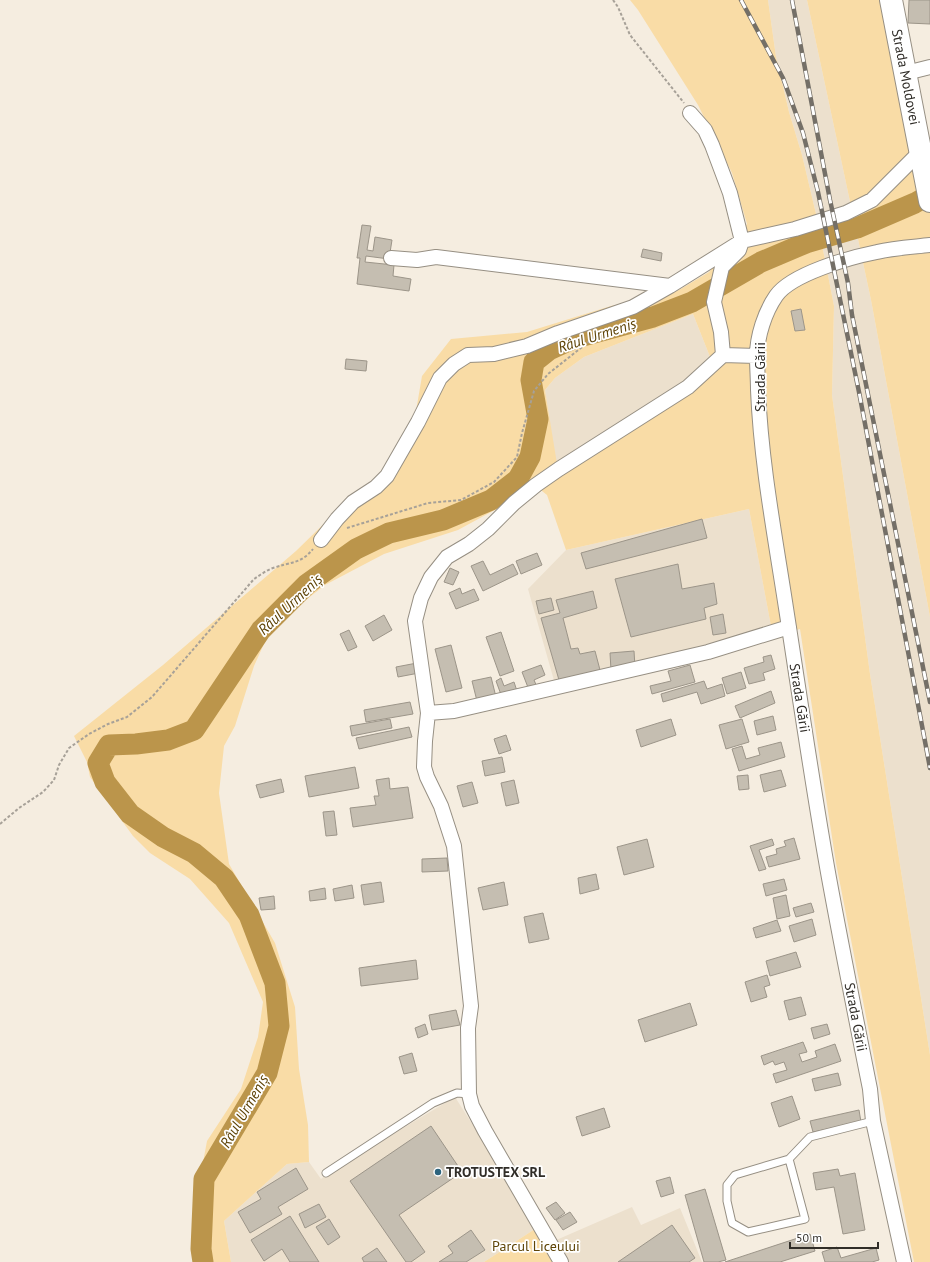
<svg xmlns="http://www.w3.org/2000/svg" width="930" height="1262" viewBox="0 0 930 1262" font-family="'PT Sans',sans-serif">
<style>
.built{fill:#ece0cd}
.green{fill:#f9dca6;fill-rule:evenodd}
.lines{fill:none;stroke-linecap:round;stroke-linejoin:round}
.river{stroke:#bb954b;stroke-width:21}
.building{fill:#c5beb1;stroke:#9c9589}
.service-casing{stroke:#968f83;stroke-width:9}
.minor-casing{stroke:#968f83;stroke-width:16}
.primary-casing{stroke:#968f83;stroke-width:24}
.path{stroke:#a7a198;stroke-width:2;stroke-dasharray:3 2;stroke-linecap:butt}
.service{stroke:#fff;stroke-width:7}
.minor{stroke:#fff;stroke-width:14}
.primary{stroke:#fff;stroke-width:22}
.rail-casing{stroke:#746f67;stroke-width:4.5}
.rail{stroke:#fff;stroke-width:3;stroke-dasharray:9;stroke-linecap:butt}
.poi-dot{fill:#2d647e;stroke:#fff;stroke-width:1.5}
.labels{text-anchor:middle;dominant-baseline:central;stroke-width:3.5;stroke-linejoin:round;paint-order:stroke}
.street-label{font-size:14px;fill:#302d28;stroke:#fff}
.poi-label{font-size:14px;font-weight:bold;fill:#302d28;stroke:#fff;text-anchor:start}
.park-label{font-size:14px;fill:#5f4508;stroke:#fff}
.water-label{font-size:15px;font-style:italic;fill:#5d4205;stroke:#fff}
</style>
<rect width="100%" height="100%" fill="#f5ede0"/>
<path class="built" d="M 768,0 L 807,0 L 871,300 L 930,617 L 930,1055 L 870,674 L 832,395 L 834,306 L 816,214 L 802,155 L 789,112 L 776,57 Z
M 693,314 L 716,372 L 557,471 L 545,390 L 555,378 L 584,357 Z
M 749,509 L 773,637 L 555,684 L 528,589 L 566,550 Z
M 455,1097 L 538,1227 L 484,1262 L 231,1262 L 224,1221 L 287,1164 L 309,1162 L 321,1179 L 331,1171 Z
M 632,1207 L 641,1225 L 680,1208 L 702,1262 L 567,1262 L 554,1241 Z"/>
<path class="green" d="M 630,0 L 768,0 L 776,57 L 789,112 L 802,155 L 816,214 L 834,306 L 832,395 L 870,674 L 930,1055 L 930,1262 L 914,1262 L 836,863 L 800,629 L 773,637 L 749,509 L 566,550 L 547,495 L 537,487 L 458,530 L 384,554 L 325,585 L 288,614 L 268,635 L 254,666 L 235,726 L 224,746 L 219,793 L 229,864 L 275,943 L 295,1007 L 299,1069 L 308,1125 L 309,1162 L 287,1164 L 224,1221 L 231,1262 L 194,1262 L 192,1221 L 207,1141 L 241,1089 L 258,1037 L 263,1002 L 229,923 L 190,879 L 150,853 L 133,836 L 90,777 L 87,762 L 74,736 L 163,665 L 296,551 L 341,507 L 409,452 L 422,376 L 451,339 L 527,332 L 611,306 L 679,290 L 709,272 L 747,224 L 732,173 L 698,105 L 638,10 ZM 693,314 L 716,372 L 558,470 L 545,390 L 555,378 L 584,357 Z
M 807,0 L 881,0 L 930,166 L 930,617 L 871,300 Z
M 538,1227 L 567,1262 L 484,1262 Z"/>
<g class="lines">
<path class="river" d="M 203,1262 L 201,1249 L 204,1179 L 267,1073 L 279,1026 L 275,983 L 249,915 L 224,878 L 194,853 L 163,837 L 130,814 L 105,782 L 98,763 L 109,745 L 136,744 L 168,740 L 194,730 L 261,630 L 307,584 L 356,549 L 389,533 L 443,520 L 491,500 L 518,479 L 530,457 L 538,419 L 531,380 L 534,362 L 549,350 L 575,338 L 653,317 L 692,302 L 761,262 L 806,243 L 857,228 L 915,203 L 922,199"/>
</g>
<path class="building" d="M 909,0 L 930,0 L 930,24 L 908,23 Z
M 362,225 L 371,226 L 367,250 L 373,251 L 375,237 L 392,240 L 389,259 L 366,256 L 365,262 L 394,265 L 393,276 L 411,279 L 409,291 L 357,284 L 360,258 L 357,258 Z
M 643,249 L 662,253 L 661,261 L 641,257 Z
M 801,309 L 805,330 L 795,331 L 791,311 Z
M 346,359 L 367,361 L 366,371 L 345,369 Z
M 702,519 L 707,538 L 586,569 L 581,553 Z
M 537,553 L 542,565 L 521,574 L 516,561 Z
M 483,561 L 490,575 L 513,564 L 518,574 L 483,591 L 471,566 Z
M 678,564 L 682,589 L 714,583 L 717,604 L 704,608 L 706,619 L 631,637 L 615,579 Z
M 450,568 L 459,572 L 453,585 L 444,582 Z
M 460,588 L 462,594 L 474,589 L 479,600 L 456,609 L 449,593 Z
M 593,591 L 597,608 L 563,618 L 571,649 L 578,648 L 580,654 L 595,651 L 600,670 L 559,680 L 541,618 L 560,613 L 556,600 Z
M 551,598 L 554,610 L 539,614 L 536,601 Z
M 723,614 L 726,633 L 713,635 L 710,617 Z
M 384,615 L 392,630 L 373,641 L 365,626 Z
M 349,630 L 357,647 L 348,651 L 340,634 Z
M 501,632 L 514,671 L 500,676 L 486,637 Z
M 451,645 L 462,688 L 446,692 L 435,649 Z
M 634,651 L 635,667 L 611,670 L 610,653 Z
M 771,655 L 775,669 L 763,673 L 765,680 L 749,684 L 744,668 L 764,662 L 763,657 Z
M 417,663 L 419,673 L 398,677 L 396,667 Z
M 541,665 L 545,675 L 534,680 L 537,687 L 529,690 L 522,672 Z
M 690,665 L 695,682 L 652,694 L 650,686 L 671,681 L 668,671 Z
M 741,672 L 746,688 L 727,694 L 722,678 Z
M 491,677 L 496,697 L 477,701 L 472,681 Z
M 501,678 L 504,686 L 514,682 L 518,694 L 503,700 L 496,681 Z
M 704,681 L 707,689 L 722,684 L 725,696 L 701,704 L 697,692 L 663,702 L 661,694 Z
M 771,691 L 775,703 L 740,718 L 735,706 Z
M 410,702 L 413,714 L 366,722 L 364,710 Z
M 773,716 L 776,730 L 757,735 L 754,721 Z
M 390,719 L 392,728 L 352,736 L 350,726 Z
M 671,719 L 676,735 L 641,747 L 636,730 Z
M 742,719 L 749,742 L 726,749 L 719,725 Z
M 409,727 L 412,737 L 359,749 L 356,738 Z
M 506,735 L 511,750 L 499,754 L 494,739 Z
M 781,742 L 785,757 L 739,771 L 732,749 L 742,746 L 746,759 L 760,755 L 758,748 Z
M 502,757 L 505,772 L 485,776 L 482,761 Z
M 355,767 L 359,788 L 309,797 L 305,776 Z
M 781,770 L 786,786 L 764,792 L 760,775 Z
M 748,775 L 749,789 L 739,790 L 737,776 Z
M 389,778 L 390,789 L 408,787 L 413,818 L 353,827 L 350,808 L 376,805 L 374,796 L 379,796 L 376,780 Z
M 281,779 L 284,792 L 260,798 L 256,785 Z
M 514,780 L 519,803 L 506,806 L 501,783 Z
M 472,782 L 478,803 L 463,807 L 457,786 Z
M 334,811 L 337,835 L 326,836 L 323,812 Z
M 794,838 L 800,859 L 769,867 L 766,857 L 777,854 L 776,849 L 786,846 L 784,841 Z
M 647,839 L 654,867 L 624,875 L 617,847 Z
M 772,839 L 774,845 L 759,850 L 766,869 L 759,871 L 750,846 Z
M 447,858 L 448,871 L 422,872 L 422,859 Z
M 596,874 L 599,889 L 580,894 L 578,878 Z
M 784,879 L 787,890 L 766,896 L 763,884 Z
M 381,882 L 384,902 L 364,905 L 361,885 Z
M 504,882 L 508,905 L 483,910 L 478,888 Z
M 352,885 L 354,898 L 335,901 L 333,889 Z
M 325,888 L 326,899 L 310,901 L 309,891 Z
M 786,895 L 790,916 L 777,919 L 773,898 Z
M 274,896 L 275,909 L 261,910 L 259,898 Z
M 811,903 L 814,912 L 796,917 L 793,908 Z
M 543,913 L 549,939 L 529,943 L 524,917 Z
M 812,919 L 816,935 L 794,942 L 789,926 Z
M 777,920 L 781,931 L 756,938 L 753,928 Z
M 796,952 L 801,967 L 770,976 L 766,961 Z
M 416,960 L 418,979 L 361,986 L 359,968 Z
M 767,975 L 770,985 L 764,987 L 767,997 L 751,1002 L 745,982 Z
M 801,997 L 806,1015 L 789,1020 L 784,1001 Z
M 690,1003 L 697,1025 L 645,1042 L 638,1020 Z
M 456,1010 L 460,1025 L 432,1030 L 429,1015 Z
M 425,1024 L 428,1034 L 418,1038 L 415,1028 Z
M 827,1024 L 830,1034 L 814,1039 L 811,1028 Z
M 803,1042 L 807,1052 L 799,1054 L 802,1062 L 817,1057 L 815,1051 L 835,1044 L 841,1061 L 776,1083 L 773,1074 L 787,1070 L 784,1062 L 775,1065 L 773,1061 L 764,1065 L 761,1056 Z
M 412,1053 L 417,1071 L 404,1074 L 399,1057 Z
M 838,1073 L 841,1085 L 815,1091 L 812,1079 Z
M 792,1096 L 800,1119 L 779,1127 L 771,1103 Z
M 604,1108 L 610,1127 L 582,1136 L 576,1117 Z
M 859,1110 L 861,1122 L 813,1132 L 810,1121 Z
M 431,1126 L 462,1172 L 399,1215 L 425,1252 L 411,1262 L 406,1262 L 350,1181 Z
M 296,1168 L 308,1189 L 278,1207 L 282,1214 L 250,1233 L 238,1212 L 261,1199 L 257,1192 Z
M 838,1169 L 840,1176 L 855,1173 L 865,1230 L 843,1234 L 834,1187 L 816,1190 L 813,1173 Z
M 670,1177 L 674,1193 L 661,1197 L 656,1181 Z
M 705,1189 L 726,1260 L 718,1262 L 704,1262 L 685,1195 Z
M 556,1202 L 565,1213 L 555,1220 L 546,1208 Z
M 319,1204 L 326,1217 L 305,1228 L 299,1214 Z
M 570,1212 L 577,1222 L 563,1230 L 556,1220 Z
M 290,1216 L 319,1262 L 290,1262 L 282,1249 L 264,1261 L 251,1240 Z
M 329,1219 L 340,1237 L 328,1245 L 316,1227 Z
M 672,1225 L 695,1258 L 689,1262 L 618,1262 Z
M 471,1230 L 485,1250 L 466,1262 L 439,1262 L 453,1253 L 448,1246 Z
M 810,1234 L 815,1251 L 780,1262 L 725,1262 Z
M 837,1247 L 841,1258 L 876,1248 L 879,1260 L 872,1262 L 825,1262 L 822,1252 Z
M 377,1248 L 387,1262 L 364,1262 L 362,1258 Z"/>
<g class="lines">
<defs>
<path id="service" d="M 789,1159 L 805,1219 L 748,1232 L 732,1223 L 727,1201 L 727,1185 L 735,1175 L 789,1159 L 810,1137 L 873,1121
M 326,1173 L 433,1103 L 457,1093 L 469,1094"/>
<path id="minor" d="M 906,73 L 930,67
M 690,113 L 705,130 L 712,145 L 730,193 L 742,241 L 739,250 L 722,267 L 714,302 L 721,332 L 723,355
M 391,258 L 417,260 L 436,257 L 670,286
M 321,540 L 337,519 L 353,502 L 376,487 L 387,476 L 418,422 L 440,378 L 454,364 L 468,355 L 494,354 L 527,346 L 558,333 L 633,307 L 670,286 L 742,241 L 795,229 L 846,213 L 872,200 L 920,152
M 428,713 L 454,711 L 708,652 L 789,627
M 561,1262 L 485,1131 L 472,1106 L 469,1094 L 468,1028 L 471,1006 L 454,846 L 441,806 L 427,777 L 424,767 L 425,741 L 428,713 L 415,621 L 421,598 L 431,577 L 447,557 L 469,544 L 488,529 L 514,503 L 536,485 L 559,469 L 688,387 L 723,355 L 757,356
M 904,1262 L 873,1121 L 870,1089 C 856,1019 842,949 829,878 C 813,789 800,698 786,608 C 775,536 761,463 758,390 C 758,379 757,367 757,356 C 757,336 765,312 776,296 C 791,274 851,257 877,252 C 894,248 912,247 930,245"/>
<path id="primary" d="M 891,0 L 930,201"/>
</defs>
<use href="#service" class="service-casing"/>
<use href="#minor" class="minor-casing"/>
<use href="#primary" class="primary-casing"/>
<path class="path" d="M 613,0 L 618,7 L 630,35 L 684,103
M 347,528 L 428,503 L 461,500 L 494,482 L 517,457 L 522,433 L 534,391 L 548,374 L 601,332
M 0,824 L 19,808 L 43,792 L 54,780 L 59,765 L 69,748 L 89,734 L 108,724 L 127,717 L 152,697 L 254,579 C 260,575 267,570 273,568 C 290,562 301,564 313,549"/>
<use href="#service" class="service"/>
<use href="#minor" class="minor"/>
<use href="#primary" class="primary"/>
<defs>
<path id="rail" d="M 741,0 L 783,78 L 803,133 L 818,192 L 859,392 L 930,768
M 792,0 L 830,200 L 848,283 L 852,315 L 930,702"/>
</defs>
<use href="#rail" class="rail-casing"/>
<use href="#rail" class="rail"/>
</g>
<circle class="poi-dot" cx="438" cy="1172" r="4"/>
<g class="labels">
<g class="street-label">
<text transform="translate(906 77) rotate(79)">Strada Moldovei</text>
<text transform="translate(760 377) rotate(-90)">Strada Gării</text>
<text transform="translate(800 698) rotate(81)">Strada Gării</text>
<text transform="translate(856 1017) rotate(79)">Strada Gării</text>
</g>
<g class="poi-label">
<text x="446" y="1172">TROTUSTEX SRL</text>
</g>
<g class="park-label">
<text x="536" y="1246">Parcul Liceului</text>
</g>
<g class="water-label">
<text transform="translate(597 335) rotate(-18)">Râul Urmeniș</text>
<text transform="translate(290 604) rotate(-43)">Râul Urmeniș</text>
<text transform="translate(244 1111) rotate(-60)">Râul Urmeniș</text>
</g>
</g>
<path d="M790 1242v6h88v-6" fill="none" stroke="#302d28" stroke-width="2"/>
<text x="796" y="1242" font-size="12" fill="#302d28" stroke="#ffffff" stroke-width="3" paint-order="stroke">50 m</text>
</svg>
